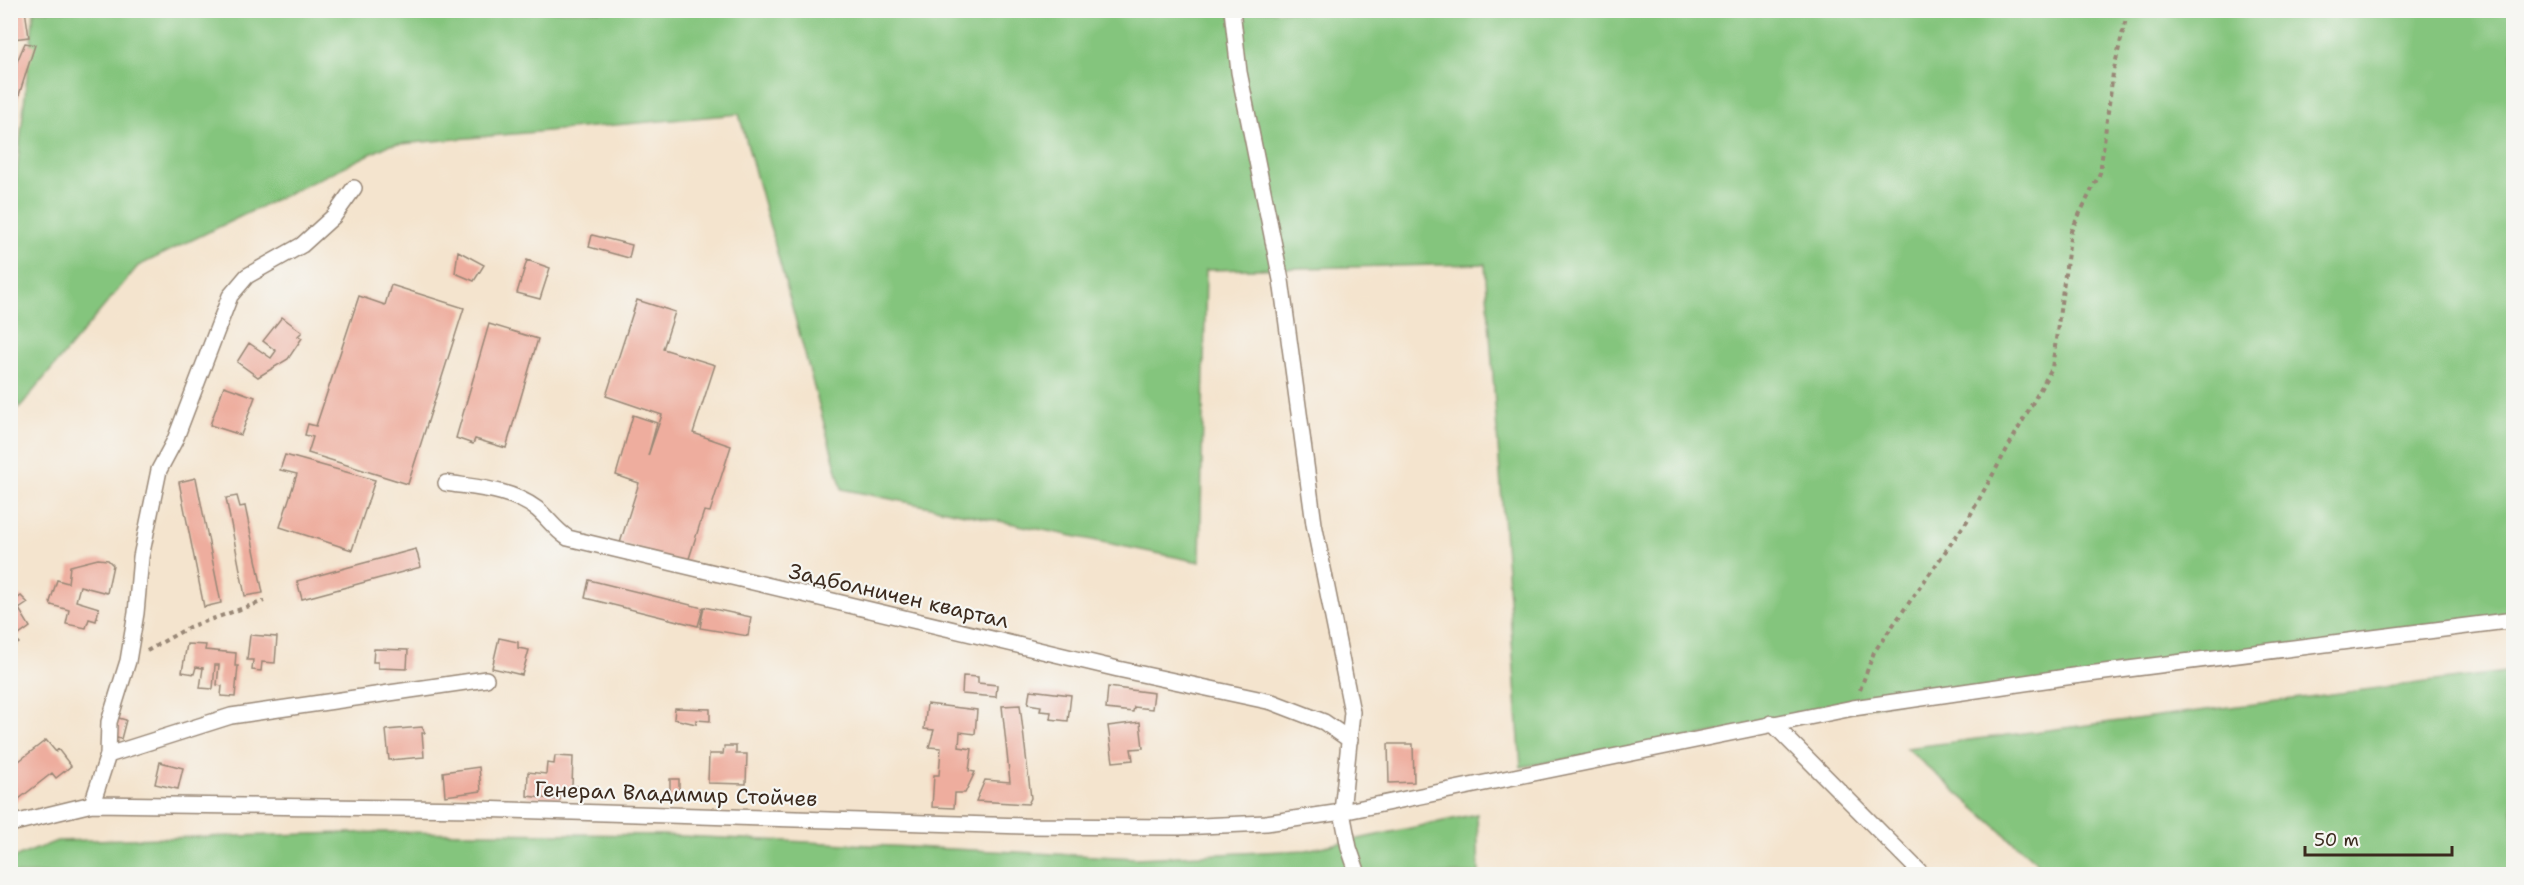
<svg xmlns="http://www.w3.org/2000/svg" width="2524" height="885" viewBox="0 0 2524 885" font-family="'Shantell Sans',sans-serif">
<style>
.green{fill:#84c57d;stroke:#60784e;stroke-width:1.5}
.building{fill:#eead9e}
.lines{fill:none;stroke-linecap:round;stroke-linejoin:round}
.minor-casing{stroke:#988776;stroke-width:18}
.path{stroke:#988776;stroke-width:4;stroke-dasharray:4.5 4.5;stroke-linecap:butt}
.minor{stroke:#fff;stroke-width:15}
.labels{text-anchor:middle;dominant-baseline:central;stroke-width:4.5;stroke-linejoin:round;paint-order:stroke}
.street-label{font-size:21px;fill:#3b2a1e;stroke:#f6f6f2}
</style>
<rect width="100%" height="100%" fill="#f6f6f2"/>
<filter id="ink" filterUnits="userSpaceOnUse"><feTurbulence type="fractalNoise" baseFrequency=".0167" numOctaves="2"/><feDisplacementMap in="SourceGraphic" scale="12" xChannelSelector="R" yChannelSelector="G"/><feConvolveMatrix kernelMatrix="1 2 1 2 8 2 1 2 1" color-interpolation-filters="sRGB"/></filter>
<filter id="wash" filterUnits="userSpaceOnUse"><feTurbulence type="fractalNoise" baseFrequency=".008" numOctaves="4" result="noise"/><feDisplacementMap in="SourceGraphic" scale="24" xChannelSelector="R" yChannelSelector="G"/><feGaussianBlur stdDeviation="1.35" result="paint"/><feColorMatrix in="noise" values="0 0 0 0 0 0 0 0 0 0 0 0 0 0 0 0 0 1.4 0 .05"/><feComposite in="paint" operator="in"/></filter>
<g filter="url(#wash)">
<rect width="100%" height="100%" fill="#f4e4ce"/>
<path class="green" d="M 34,11 L 2513,11 L 2513,622 L 1919,698 L 1521,767 L 1485,264 L 1206,270 L 1200,562 L 842,489 L 739,114 L 389,145 L 138,266 L 19,408 L 10,372 L 10,236 Z
M 2513,671 L 2513,874 L 2050,874 L 1906,748 Z
M 1477,814 L 1479,874 L 11,874 L 11,859 L 57,841 L 384,832 L 660,835 L 1137,858 L 1306,850 Z"/>
<g id="blocks">
<path class="building" d="M 10,10 L 25,10 L 29,37 L 13,39 Z
M 25,43 L 35,45 L 10,123 L 10,78 Z
M 592,235 L 632,245 L 629,258 L 589,247 Z
M 458,251 L 484,265 L 474,281 L 455,273 Z
M 527,260 L 550,268 L 540,299 L 517,293 Z
M 391,285 L 464,308 L 408,484 L 308,453 L 313,437 L 305,435 L 308,424 L 316,426 L 359,296 L 385,305 Z
M 637,300 L 675,312 L 663,349 L 715,365 L 693,433 L 731,446 L 710,512 L 704,511 L 687,565 L 620,543 L 639,483 L 616,475 L 633,415 L 657,423 L 648,456 L 662,415 L 606,396 Z
M 282,317 L 302,332 L 298,336 L 302,338 L 288,359 L 258,377 L 237,362 L 249,343 L 271,358 L 276,351 L 263,341 Z
M 489,324 L 538,339 L 506,448 L 475,439 L 473,444 L 456,438 Z
M 224,386 L 255,397 L 241,435 L 210,425 Z
M 285,455 L 375,480 L 352,550 L 280,527 L 297,474 L 280,470 Z
M 196,478 L 221,603 L 204,607 L 179,482 Z
M 237,496 L 240,507 L 245,506 L 263,593 L 245,596 L 226,498 Z
M 416,549 L 421,567 L 302,599 L 297,581 Z
M 98,559 L 108,560 L 113,565 L 107,593 L 80,586 L 76,601 L 99,608 L 96,621 L 89,619 L 86,628 L 66,624 L 69,610 L 51,605 L 50,602 L 57,580 L 68,583 L 70,566 Z
M 589,580 L 703,608 L 698,626 L 585,598 Z
M 21,596 L 28,603 L 19,609 L 30,627 L 15,638 L 19,643 L 14,646 L 10,640 L 10,604 Z
M 704,607 L 751,617 L 748,636 L 700,628 Z
M 250,635 L 277,637 L 275,663 L 262,662 L 261,671 L 252,670 L 253,660 L 247,660 Z
M 499,638 L 518,642 L 518,648 L 529,650 L 522,675 L 492,668 Z
M 187,644 L 206,645 L 205,650 L 236,653 L 235,666 L 238,666 L 235,697 L 221,696 L 222,686 L 217,685 L 219,665 L 215,665 L 213,689 L 200,688 L 203,668 L 196,667 L 194,674 L 182,672 Z
M 374,649 L 408,650 L 407,669 L 378,668 L 378,662 L 373,662 Z
M 963,676 L 978,677 L 978,683 L 997,685 L 996,697 L 962,694 Z
M 1108,687 L 1154,693 L 1152,709 L 1134,707 L 1133,712 L 1106,709 Z
M 1030,690 L 1071,695 L 1068,721 L 1050,719 L 1051,712 L 1040,711 L 1041,706 L 1028,704 Z
M 927,704 L 977,710 L 975,734 L 960,732 L 959,747 L 972,749 L 969,771 L 975,772 L 965,793 L 955,793 L 954,808 L 932,807 L 934,775 L 939,775 L 941,748 L 929,747 L 934,730 L 924,729 Z
M 1020,705 L 1031,798 L 1028,804 L 976,801 L 985,780 L 1010,782 L 1002,706 Z
M 675,708 L 710,709 L 710,721 L 696,720 L 696,724 L 674,719 Z
M 115,717 L 126,720 L 121,739 L 109,736 Z
M 1140,722 L 1143,748 L 1131,749 L 1133,760 L 1113,762 L 1108,726 Z
M 422,727 L 425,733 L 422,733 L 424,757 L 389,760 L 386,730 Z
M 46,740 L 56,752 L 58,749 L 71,766 L 56,778 L 52,773 L 10,806 L 10,768 Z
M 1388,744 L 1413,744 L 1414,782 L 1389,783 Z
M 724,746 L 736,746 L 736,754 L 747,754 L 746,784 L 708,783 L 709,754 L 723,754 Z
M 555,756 L 573,757 L 572,786 L 577,786 L 576,795 L 561,794 L 560,800 L 527,796 L 528,772 L 546,774 L 547,763 L 554,764 Z
M 160,762 L 183,768 L 178,789 L 155,784 Z
M 479,767 L 481,791 L 445,796 L 443,772 Z
M 670,779 L 679,779 L 679,797 L 670,797 Z"/>
</g>
</g>
<g filter="url(#ink)">
<use href="#blocks" fill-opacity="0" stroke="#988776" stroke-width="1.5"/>
<g class="lines">
<defs>
<path id="minor" d="M 1232,10 L 1239,72 L 1281,280 L 1314,524 L 1352,712 L 1342,812 L 1349,848 L 1358,874
M 446,483 C 478,488 510,489 537,509 C 548,518 555,530 568,538 L 1118,669 L 1272,702 L 1324,722 L 1350,740
M 1772,723 L 1922,874
M 108,755 L 231,716 L 486,679
M 92,804 L 108,755 L 109,722 L 128,661 L 136,613 L 141,557 L 159,470 L 175,440 L 230,296 L 247,276 L 302,245 L 334,216 L 354,188
M 10,824 L 92,804 L 477,809 L 1024,826 L 1179,827 L 1266,823 L 1342,812 L 1853,708 L 2073,676 L 2514,620"/>
</defs>
<use href="#minor" class="minor-casing"/>
<path class="path" d="M 147,651 L 189,627 L 264,601
M 1860,690 L 1874,652 L 1967,521 L 2052,368 L 2071,231 L 2100,173 L 2113,73 L 2128,10"/>
<use href="#minor" class="minor"/>
</g>
</g>
<g class="labels">
<g class="street-label">
<text transform="translate(899 596) rotate(13)">Задболничен квартал</text>
<text transform="translate(676 794) rotate(2)">Генерал Владимир Стойчев</text>
</g>
</g>
<rect width="2524" height="885" fill="none" stroke="#f6f6f2" stroke-width="36"/>
<path d="M2305 846v9h147v-9" fill="none" stroke="#3b2a1e" stroke-width="3"/>
<text x="2314" y="846" font-size="18" fill="#3b2a1e" stroke="#f6f6f2" stroke-width="4.5" paint-order="stroke">50 m</text>
</svg>
